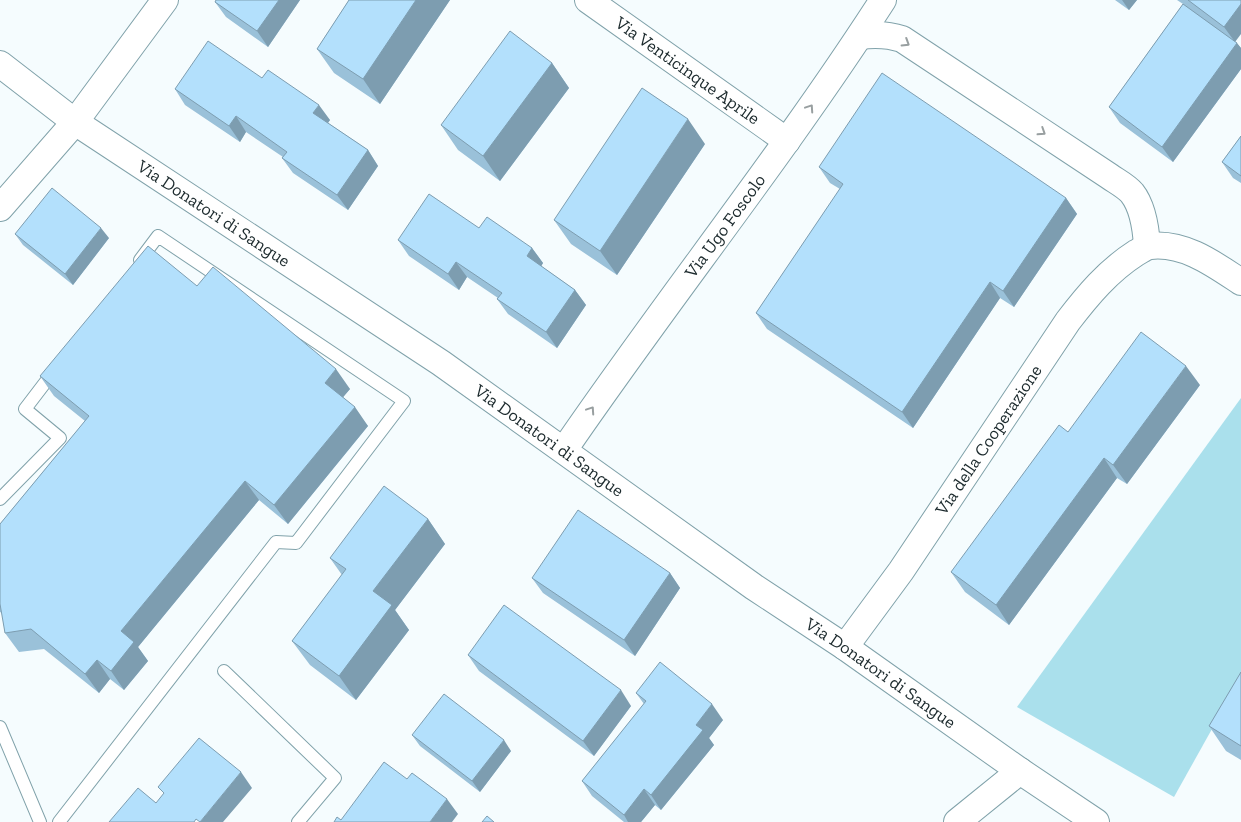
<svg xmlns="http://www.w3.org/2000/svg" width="1241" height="822" viewBox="0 0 1241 822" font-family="'Zilla Slab',serif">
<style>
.green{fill:#aae0ec}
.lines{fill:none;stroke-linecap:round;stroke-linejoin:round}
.service-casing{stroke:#80a2aa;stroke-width:14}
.minor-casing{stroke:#80a2aa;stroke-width:28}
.service{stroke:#fff;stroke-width:12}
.minor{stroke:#fff;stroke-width:26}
.wall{fill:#9ac1d9}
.shaded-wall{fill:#7d9db0}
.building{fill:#b3e0fc;stroke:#7d9db0}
.oneway{stroke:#989fa0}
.labels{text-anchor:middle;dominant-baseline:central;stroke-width:4;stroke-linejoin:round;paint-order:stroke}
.street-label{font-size:18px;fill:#1b292c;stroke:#fff}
</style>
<rect width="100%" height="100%" fill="#f5fcfe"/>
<path class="green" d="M 1241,398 L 1241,677 L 1174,797 L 1017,707 Z"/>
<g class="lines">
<defs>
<path id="service" d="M 0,499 L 60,438 L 25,409 L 54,371
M 224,671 L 335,778 L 298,822
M 0,727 L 40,822
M 59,822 L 276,542 L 296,543 L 404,401 L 158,236 L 140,260"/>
<g id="minor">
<path id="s1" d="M 588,0 L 787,141"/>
<path d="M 860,36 C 875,34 887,34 902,39 L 1109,176 C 1116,181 1126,186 1132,193 C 1143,207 1146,229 1147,246"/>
<path id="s2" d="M 0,64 L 75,122 L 441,363 L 754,587 L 845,647 L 1020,771 L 1096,822"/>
<path d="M 0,208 L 75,122 L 165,0"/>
<path id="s3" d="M 564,450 C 668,298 783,155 883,0"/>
<path id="s4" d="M 845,647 L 901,571 L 1068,321 C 1088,295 1108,271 1136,253 C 1140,251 1145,247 1150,246 C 1184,242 1214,264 1241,282"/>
<path d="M 957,822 L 1020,771"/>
</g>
</defs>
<use href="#service" class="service-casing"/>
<use href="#minor" class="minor-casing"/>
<use href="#service" class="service"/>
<use href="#minor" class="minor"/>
</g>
<path class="wall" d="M 216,0 L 300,0 L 268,47 L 226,17 L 215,2 Z
M 349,0 L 450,0 L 380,104 L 334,73 L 317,49 Z
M 1115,0 L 1137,0 L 1129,10 Z
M 1177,0 L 1241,0 L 1235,42 L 1241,48 L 1241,69 L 1173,162 L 1120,123 L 1109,107 L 1183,4 Z
M 552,63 L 569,88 L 500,181 L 458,150 L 441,125 Z
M 262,78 L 330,120 L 328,123 L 368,150 L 378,166 L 348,210 L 293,173 L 282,158 L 283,157 L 246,132 L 240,142 L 185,105 L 175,89 Z
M 1241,136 L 1241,183 L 1233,178 L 1222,162 Z
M 705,144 L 617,275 L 571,244 L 554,220 Z
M 819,167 L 1066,198 L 1077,214 L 1014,307 L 1000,298 L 913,428 L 767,329 L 756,313 L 840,189 L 830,183 Z
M 479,228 L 532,248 L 543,263 L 541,266 L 575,290 L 586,305 L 557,348 L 508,314 L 497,299 L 498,298 L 467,277 L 459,290 L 409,256 L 398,240 Z
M 15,234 L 109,238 L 73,285 L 23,245 Z
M 197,286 L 350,389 L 343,397 L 368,426 L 288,524 L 259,500 L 138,647 L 148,661 L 124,690 L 110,679 L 99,693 L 44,649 L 19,652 L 5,633 L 2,613 L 0,612 L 0,524 L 85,421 L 54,396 L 40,376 Z
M 1200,385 L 1127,484 L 1117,478 L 1009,625 L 965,592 L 951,572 L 1068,432 Z
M 428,519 L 445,544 L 395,610 L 409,630 L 356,700 L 310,665 L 292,641 L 342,575 L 330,558 Z
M 670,573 L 680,588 L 635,656 L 543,593 L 532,578 Z
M 468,655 L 631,706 L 594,756 L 479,671 Z
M 1241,672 L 1241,760 L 1226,751 L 1209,726 Z
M 636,693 L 723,720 L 709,738 L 714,745 L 661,810 L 655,805 L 641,822 L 624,822 L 592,796 L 582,781 L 644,704 Z
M 412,735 L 511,751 L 480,792 L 420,746 Z"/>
<path class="shaded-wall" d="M 279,0 L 300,0 L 268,47 L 257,31 Z
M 416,0 L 450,0 L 380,104 L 363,79 Z
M 1122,0 L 1137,0 L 1129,10 Z
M 1241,4 L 1241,34 L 1235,42 L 1224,27 Z
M 1237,43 L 1241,48 L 1241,69 L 1173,162 L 1162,147 Z
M 552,63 L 569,88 L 500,181 L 483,156 Z
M 319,105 L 330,120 L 324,128 L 313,113 Z
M 236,116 L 246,132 L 240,142 L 229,126 Z
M 688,119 L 705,144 L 617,275 L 600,251 Z
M 368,150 L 378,166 L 348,210 L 337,195 Z
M 1066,198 L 1077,214 L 1014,307 L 1003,291 Z
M 101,228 L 109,238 L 73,285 L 65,274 Z
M 532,248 L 543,263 L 538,272 L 527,256 Z
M 456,262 L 467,277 L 459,290 L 448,274 Z
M 990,282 L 1000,298 L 913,428 L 902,412 Z
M 575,290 L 586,305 L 557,348 L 546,332 Z
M 1186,366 L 1200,385 L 1127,484 L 1113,465 Z
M 336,369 L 350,389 L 339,402 L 325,383 Z
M 355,407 L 368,426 L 288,524 L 274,505 Z
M 1104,458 L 1117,478 L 1009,625 L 996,605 Z
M 245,481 L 259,500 L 138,647 L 148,661 L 124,690 L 111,671 L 121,631 Z
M 428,519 L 445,544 L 395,610 L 409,630 L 356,700 L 339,676 L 373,591 Z
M 670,573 L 680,588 L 635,656 L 624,640 Z
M 97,660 L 110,679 L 99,693 L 85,674 Z
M 621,690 L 631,706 L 594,756 L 583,741 Z
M 712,704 L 723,720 L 709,738 L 714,745 L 661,810 L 651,795 L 696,725 Z
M 504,740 L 511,751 L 480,792 L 472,781 Z
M 241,772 L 252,788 L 223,822 L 200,822 Z
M 644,789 L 655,805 L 641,822 L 628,822 L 624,815 Z
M 447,799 L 458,814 L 452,822 L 430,822 Z"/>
<path class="building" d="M 216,0 L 279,0 L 257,31 L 215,2 Z
M 349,0 L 416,0 L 363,79 L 317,49 Z
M 1188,0 L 1241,0 L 1241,4 L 1224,27 Z
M 1183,4 L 1237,43 L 1162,147 L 1109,107 Z
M 510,31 L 552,63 L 483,156 L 441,125 Z
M 208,41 L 262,78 L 268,70 L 319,105 L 313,113 L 368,150 L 337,195 L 282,158 L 287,152 L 236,116 L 229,126 L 175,89 Z
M 882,73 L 1066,198 L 1003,291 L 990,282 L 902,412 L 756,313 L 843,184 L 819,167 Z
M 642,88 L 688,119 L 600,251 L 554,220 Z
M 1241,136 L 1241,176 L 1222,162 Z
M 52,188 L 101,228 L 65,274 L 15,234 Z
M 429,194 L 479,228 L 487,217 L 532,248 L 527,256 L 575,290 L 546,332 L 497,299 L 502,293 L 456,262 L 448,274 L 398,240 Z
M 148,246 L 197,286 L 213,267 L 336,369 L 325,383 L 355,407 L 274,505 L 245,481 L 121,631 L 134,642 L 111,671 L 97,660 L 85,674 L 31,629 L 5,633 L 0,604 L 0,524 L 89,416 L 40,376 Z
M 1141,332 L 1186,366 L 1113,465 L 1104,458 L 996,605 L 951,572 L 1059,425 L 1068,432 Z
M 384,486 L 428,519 L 373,591 L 392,605 L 339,676 L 292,641 L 346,569 L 330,558 Z
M 578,510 L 670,573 L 624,640 L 532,578 Z
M 504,605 L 621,690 L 583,741 L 468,655 Z
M 660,662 L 712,704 L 696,725 L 703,730 L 651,795 L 644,789 L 624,815 L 582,781 L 646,701 L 636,693 Z
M 1241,672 L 1241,746 L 1209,726 Z
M 444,694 L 504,740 L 472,781 L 412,735 Z
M 199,738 L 241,772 L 200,822 L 196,819 L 194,822 L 109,822 L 138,788 L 156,803 L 164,793 L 158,787 Z
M 384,762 L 407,779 L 412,773 L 447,799 L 430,822 L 334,822 L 337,817 L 341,820 Z
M 487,816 L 494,822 L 482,822 Z"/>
<defs><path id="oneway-chevron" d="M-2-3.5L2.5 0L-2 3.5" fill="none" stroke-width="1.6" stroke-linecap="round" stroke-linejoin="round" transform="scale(1.25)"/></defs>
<g class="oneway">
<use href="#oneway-chevron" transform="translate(906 43) rotate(32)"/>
<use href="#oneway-chevron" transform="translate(810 108) rotate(-56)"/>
<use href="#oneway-chevron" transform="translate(1042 132) rotate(33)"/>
<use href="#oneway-chevron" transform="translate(591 410) rotate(-56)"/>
</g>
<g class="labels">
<g class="street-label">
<text stroke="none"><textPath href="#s1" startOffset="122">Via Venticinque Aprile</textPath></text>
<text stroke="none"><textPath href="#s2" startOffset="261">Via Donatori di Sangue</textPath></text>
<text stroke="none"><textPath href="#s3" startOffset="276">Via Ugo Foscolo</textPath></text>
<text stroke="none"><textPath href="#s4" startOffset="252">Via della Cooperazione</textPath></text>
<text stroke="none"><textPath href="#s2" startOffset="666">Via Donatori di Sangue</textPath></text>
<text stroke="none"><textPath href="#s2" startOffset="1071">Via Donatori di Sangue</textPath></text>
</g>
</g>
</svg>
